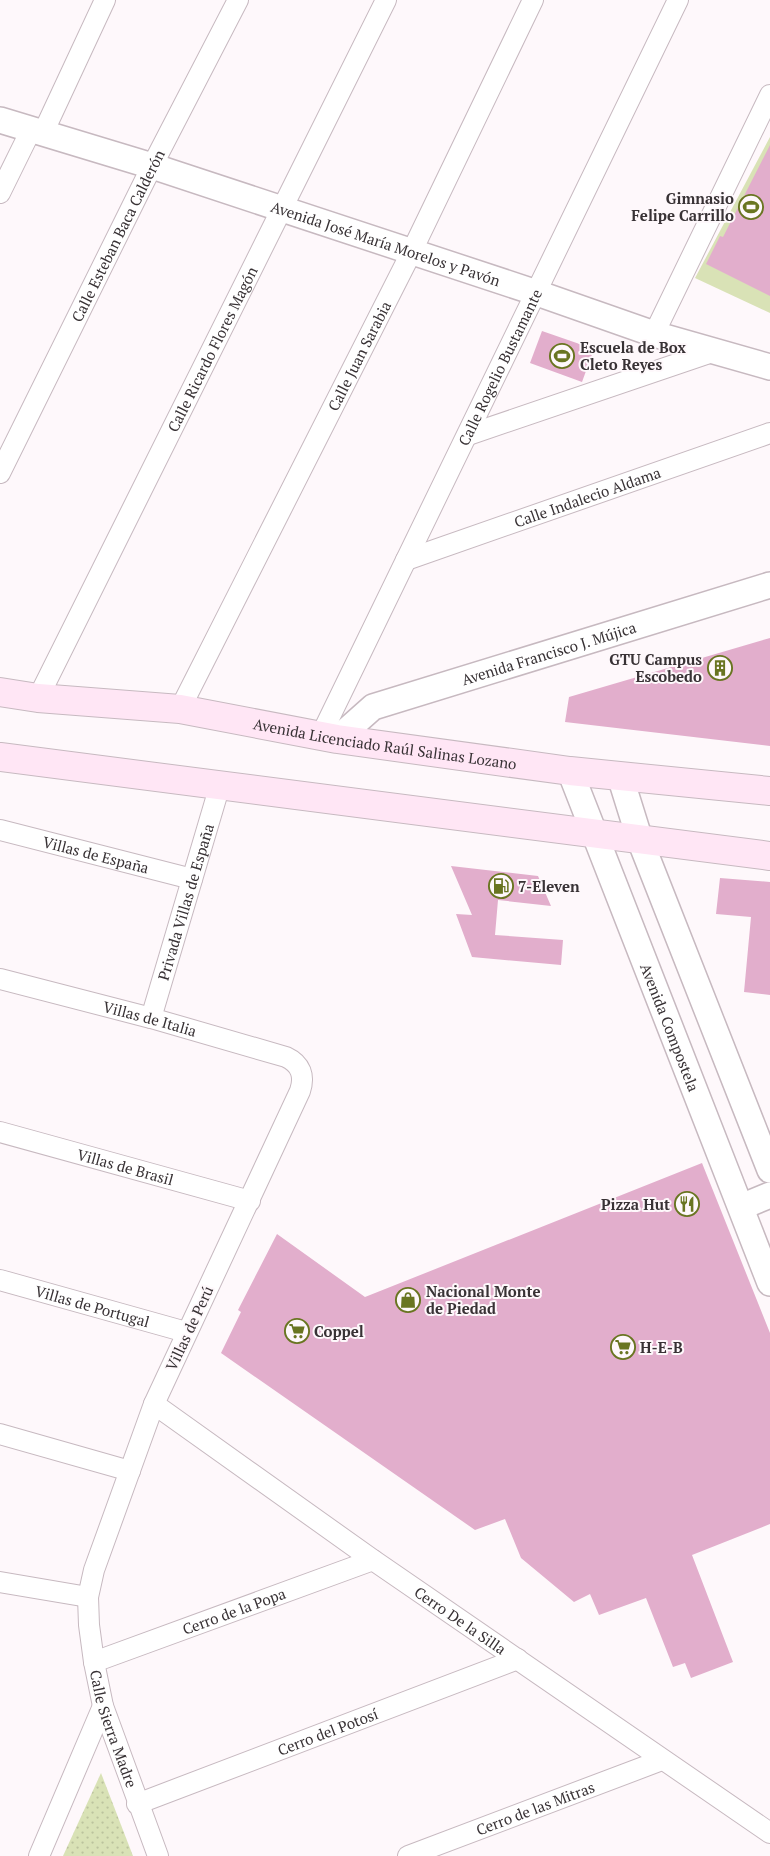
<svg xmlns="http://www.w3.org/2000/svg" width="770" height="1856" viewBox="0 0 770 1856" font-family="'PT Serif',serif">
<style>
.park{fill:url(#park-dots)}
.pitch{fill:#d9e2b6}
.building{fill:#e2aecc}
.lines{fill:none;stroke-linecap:round;stroke-linejoin:round}
.minor-casing{stroke:#c7b9c0;stroke-width:22}
.tertiary-casing{stroke:#c7b9c0;stroke-width:28}
.secondary-casing{stroke:#c7b9c0;stroke-width:30}
.minor{stroke:#fff;stroke-width:20}
.tertiary{stroke:#fff;stroke-width:25}
.secondary{stroke:#ffe6f5;stroke-width:28}
.labels{text-anchor:middle;dominant-baseline:central;stroke-width:4;stroke-linejoin:round;paint-order:stroke}
.poi-label{font-size:15px;font-weight:bold;fill:#383235;stroke:#fef8fb;text-anchor:start}
.street-label{font-size:15px;fill:#383235;stroke:#fef8fb}
</style>
<defs>
<pattern id="park-dots" width="8" height="8" patternUnits="userSpaceOnUse" patternTransform="scale(1.25)"><rect width="8" height="8" fill="#d9e2b6"/><path d="M2 2h.1M6 6h.1" fill="none" stroke="#bbc29d" stroke-width="1.8" stroke-linecap="round"/></pattern>
</defs>
<rect width="100%" height="100%" fill="#fef8fb"/>
<path class="park" d="M 101,1773 L 133,1856 L 63,1856 Z"/>
<path class="pitch" d="M 770,137 L 770,313 L 695,278 Z"/>
<path class="building" d="M 770,145 L 770,296 L 706,264 L 720,236 L 723,237 Z
M 542,331 L 594,349 L 582,382 L 530,363 Z
M 770,638 L 770,746 L 565,722 L 569,697 Z
M 451,866 L 538,876 L 551,906 L 498,900 L 495,935 L 563,940 L 561,965 L 472,957 L 456,914 L 472,915 Z
M 720,878 L 770,882 L 770,995 L 744,992 L 751,917 L 716,914 Z
M 702,1163 L 770,1333 L 770,1524 L 692,1555 L 733,1662 L 691,1678 L 685,1663 L 673,1667 L 646,1598 L 599,1615 L 590,1594 L 574,1602 L 521,1558 L 505,1519 L 475,1530 L 221,1353 L 241,1312 L 238,1310 L 277,1234 L 365,1297 Z"/>
<g class="lines">
<defs>
<g id="minor">
<path d="M 43,133 L 105,0"/>
<path d="M 0,193 L 31,130"/>
<path d="M 654,334 L 770,95"/>
<path d="M 468,435 L 715,351"/>
<path id="s1" d="M 0,473 L 152,166 L 238,0"/>
<path id="s2" d="M 406,560 L 770,433"/>
<path id="s3" d="M 38,698 L 386,0"/>
<path id="s4" d="M 180,709 L 411,253 L 533,0"/>
<path id="s5" d="M 321,735 L 678,0"/>
<path id="s6" d="M 0,830 L 192,879"/>
<path id="s7" d="M 0,979 L 151,1018 L 286,1057 C 301,1064 305,1076 300,1091 L 154,1404 L 94,1570 L 88,1597 L 89,1625 L 94,1662 L 103,1706 L 158,1856"/>
<path id="s8" d="M 151,1018 L 220,785"/>
<path id="s9" d="M 0,1132 L 250,1201"/>
<path id="s10" d="M 0,1280 L 186,1332"/>
<path id="s11" d="M 154,1404 L 373,1560 L 770,1833"/>
<path d="M 0,1434 L 130,1471"/>
<path d="M 0,1582 L 88,1597"/>
<path id="s12" d="M 94,1662 L 373,1560"/>
<path id="s13" d="M 137,1804 L 518,1659"/>
<path d="M 39,1856 L 103,1706"/>
<path id="s14" d="M 408,1856 L 662,1760"/>
</g>
<g id="tertiary">
<path id="s15" d="M 0,120 L 152,166 L 537,293 L 654,334 L 770,367"/>
<path id="s16" d="M 337,739 L 373,707 L 770,585"/>
<path id="s17" d="M 570,771 L 770,1283"/>
<path d="M 620,776 L 640,840 L 770,1170"/>
<path d="M 741,1207 L 770,1195"/>
</g>
<g id="secondary">
<path id="s18" d="M 0,692 L 38,698 L 180,709 L 337,739 L 570,771 L 770,791"/>
<path d="M 0,757 L 770,856"/>
</g>
</defs>
<use href="#minor" class="minor-casing"/>
<use href="#tertiary" class="tertiary-casing"/>
<use href="#secondary" class="secondary-casing"/>
<use href="#minor" class="minor"/>
<use href="#tertiary" class="tertiary"/>
<use href="#secondary" class="secondary"/>
</g>
<defs>
<symbol id="stadium-ring" viewBox="-11 -11 22 22"><circle r="9.5" fill="#fef8fb" stroke="#697521" stroke-width="1.5"/><path d="M0-5a6.5 5 0 1 0 0 10a6.5 5 0 1 0 0-10ZM-3.5-1.8h7v3.6h-7Z" fill="#697521"/></symbol>
<symbol id="building-ring" viewBox="-11 -11 22 22"><circle r="9.5" fill="#fef8fb" stroke="#697521" stroke-width="1.5"/><path d="M-4-6H4V6H1V3H-1V6H-4ZM-2.5-4.3h1.7v1.8h-1.7ZM.8-4.3h1.7v1.8H.8ZM-2.5-1h1.7V.8h-1.7ZM.8-1h1.7V.8H.8Z" fill="#697521"/></symbol>
<symbol id="fuel-ring" viewBox="-11 -11 22 22"><circle r="9.5" fill="#fef8fb" stroke="#697521" stroke-width="1.5"/><path d="M-5.5-6h7V0h2V4h1.3V-2.5L3-4.5l.8-.8L6-3V5H2.5V1h-1V6h-7ZM-4.2-4.7v3.2H.2V-4.7Z" fill="#697521"/></symbol>
<symbol id="restaurant-ring" viewBox="-11 -11 22 22"><circle r="9.5" fill="#fef8fb" stroke="#697521" stroke-width="1.5"/><path d="M-5-6h1v4h1v-4h1v4h1v-4h1v5L-1.5 .5V6h-2V.5L-5-1ZM5-6V6H3V1.5H1.5Q1.5-4 5-6Z" fill="#697521"/></symbol>
<symbol id="shop-ring" viewBox="-11 -11 22 22"><circle r="9.5" fill="#fef8fb" stroke="#697521" stroke-width="1.5"/><path d="M-5-2.5h2.3a2.7 3.5 0 0 1 5.4 0H5L5.5 6h-11ZM-1.5-2.5h3a1.5 2.3 0 0 0-3 0Z" fill="#697521"/></symbol>
<symbol id="supermarket-ring" viewBox="-11 -11 22 22"><circle r="9.5" fill="#fef8fb" stroke="#697521" stroke-width="1.5"/><path d="M-6-5.5h2.5l.6 2H6L4.5 2H-2.5L-4.4-4H-6ZM-1.5 3.2a1.3 1.3 0 1 0 .1 0ZM3 3.2a1.3 1.3 0 1 0 .1 0Z" fill="#697521"/></symbol>
</defs>
<g fill-rule="evenodd">
<use href="#stadium-ring" x="737" y="193" width="28" height="28"/>
<use href="#stadium-ring" x="548" y="342" width="28" height="28"/>
<use href="#building-ring" x="706" y="654" width="28" height="28"/>
<use href="#fuel-ring" x="487" y="872" width="28" height="28"/>
<use href="#restaurant-ring" x="673" y="1190" width="28" height="28"/>
<use href="#shop-ring" x="394" y="1286" width="28" height="28"/>
<use href="#supermarket-ring" x="283" y="1317" width="28" height="28"/>
<use href="#supermarket-ring" x="609" y="1333" width="28" height="28"/>
</g>
<g class="labels">
<g class="poi-label">
<text x="734" y="198" text-anchor="end">Gimnasio<tspan x="734" dy="17">Felipe Carrillo</tspan></text>
<text x="580" y="347">Escuela de Box<tspan x="580" dy="17">Cleto Reyes</tspan></text>
<text x="702" y="659" text-anchor="end">GTU Campus<tspan x="702" dy="17">Escobedo</tspan></text>
<text x="518" y="886">7-Eleven</text>
<text x="670" y="1204" text-anchor="end">Pizza Hut</text>
<text x="426" y="1291">Nacional Monte<tspan x="426" dy="17">de Piedad</tspan></text>
<text x="314" y="1331">Coppel</text>
<text x="640" y="1347">H-E-B</text>
</g>
<g class="street-label">
<text stroke="none"><textPath href="#s1" startOffset="265">Calle Esteban Baca Calderón</textPath></text>
<text stroke="none"><textPath href="#s15" startOffset="405">Avenida José María Morelos y Pavón</textPath></text>
<text stroke="none"><textPath href="#s3" startOffset="390">Calle Ricardo Flores Magón</textPath></text>
<text stroke="none"><textPath href="#s4" startOffset="396">Calle Juan Sarabia</textPath></text>
<text stroke="none"><textPath href="#s5" startOffset="409">Calle Rogelio Bustamante</textPath></text>
<text stroke="none"><textPath href="#s2" startOffset="192">Calle Indalecio Aldama</textPath></text>
<text stroke="none"><textPath href="#s16" startOffset="232">Avenida Francisco J. Mújica</textPath></text>
<text stroke="none"><textPath href="#s18" startOffset="389">Avenida Licenciado Raúl Salinas Lozano</textPath></text>
<text stroke="none"><textPath href="#s6" startOffset="99">Villas de España</textPath></text>
<text stroke="none"><textPath href="#s8" startOffset="121">Privada Villas de España</textPath></text>
<text stroke="none"><textPath href="#s7" startOffset="155">Villas de Italia</textPath></text>
<text stroke="none"><textPath href="#s17" startOffset="275">Avenida Compostela</textPath></text>
<text stroke="none"><textPath href="#s9" startOffset="130">Villas de Brasil</textPath></text>
<text stroke="none"><textPath href="#s10" startOffset="96">Villas de Portugal</textPath></text>
<text transform="translate(189 1328) rotate(-65)">Villas de Perú</text>
<text stroke="none"><textPath href="#s12" startOffset="149">Cerro de la Popa</textPath></text>
<text stroke="none"><textPath href="#s11" startOffset="375">Cerro De la Silla</textPath></text>
<text stroke="none"><textPath href="#s7" startOffset="1022">Calle Sierra Madre</textPath></text>
<text stroke="none"><textPath href="#s13" startOffset="204">Cerro del Potosí</textPath></text>
<text stroke="none"><textPath href="#s14" startOffset="136">Cerro de las Mitras</textPath></text>
</g>
</g>
</svg>
